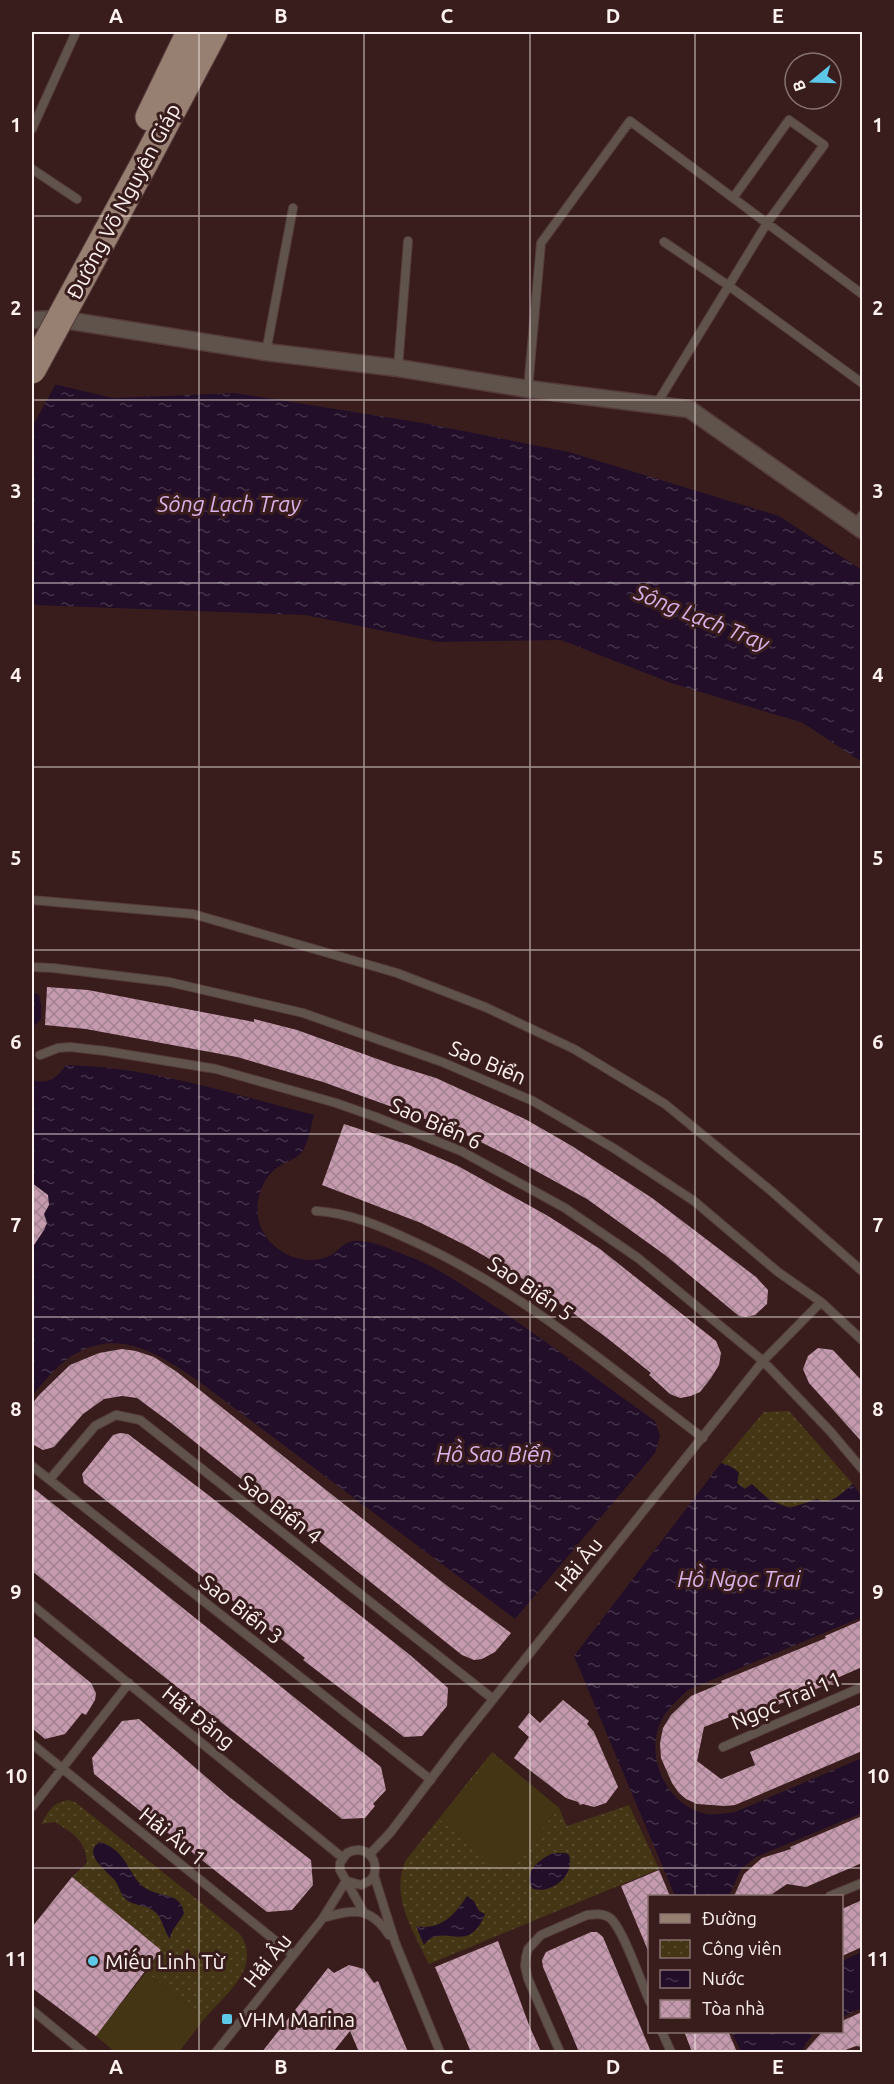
<svg xmlns="http://www.w3.org/2000/svg" width="894" height="2084" viewBox="0 0 894 2084" font-family="Ubuntu,sans-serif">
<style>
.park{fill:url(#park-dots)}
.pitch{fill:#443514}
.water{fill:url(#water-ripples)}
.pier{fill:#391d1d}
.building{fill:url(#building-cross-hatch)}
.lines{fill:none;stroke-linecap:round;stroke-linejoin:round}
.service-casing{stroke:#553b3b;stroke-width:10}
.minor-casing{stroke:#553b3b;stroke-width:19}
.primary-casing{stroke:#553b3b;stroke-width:29}
.service{stroke:#5f534c;stroke-width:8}
.minor{stroke:#5f534c;stroke-width:16}
.primary{stroke:#977f71;stroke-width:27}
.primary-bridge-casing{stroke:#553b3b;stroke-width:29;stroke-linecap:butt}
.primary-bridge{stroke:#977f71;stroke-width:27}
.grid{fill:none;stroke:#fef2f1;stroke-width:1.5;stroke-opacity:0.55}
.poi-dot{fill:#5dc7e8;stroke:#391d1d;stroke-width:2}
.labels{text-anchor:middle;dominant-baseline:central;stroke-width:6;stroke-linejoin:round;paint-order:stroke}
.street-label{font-size:21px;fill:#fef2f1;stroke:#391d1d}
.poi-label{font-size:21px;fill:#fef2f1;stroke:#391d1d;text-anchor:start}
.water-label{font-size:22px;font-style:italic;fill:#dbb2e9;stroke:#391d1d}
.neatline{fill:none;stroke:#fef2f1;stroke-width:2}
.grid-label{font-size:20px;text-anchor:middle;font-weight:bold;fill:#fef2f1}
</style>
<defs>
<pattern id="park-dots" width="8" height="8" patternUnits="userSpaceOnUse" patternTransform="scale(1.5)"><rect width="8" height="8" fill="#443514"/><path d="M2 2h.1M6 6h.1" fill="none" stroke="#57492b" stroke-width="1.8" stroke-linecap="round"/></pattern>
<pattern id="water-ripples" width="26" height="14" patternUnits="userSpaceOnUse" patternTransform="scale(1.5)"><rect width="26" height="14" fill="#220e29"/><path d="M2 4q2-2 4 0t4 0M15 11q2-2 4 0t4 0" fill="none" stroke="#433248"/></pattern>
<pattern id="building-cross-hatch" width="8" height="8" patternUnits="userSpaceOnUse" patternTransform="scale(1.5)"><rect width="8" height="8" fill="#c59aae"/><path d="M0 0l8 8M0 8l8-8" fill="none" stroke="#a1828f"/></pattern>
</defs>
<rect width="100%" height="100%" fill="#391d1d"/>
<path class="park" d="M 789,1411 L 853,1484 C 842,1492 830,1507 817,1499 C 785,1514 776,1506 752,1484 L 744,1489 L 737,1483 L 737,1477 L 721,1463 L 764,1412 Z
M 492,1752 L 559,1808 L 567,1826 L 629,1805 L 659,1869 L 429,1964 C 414,1932 389,1895 406,1860 Z
M 69,1800 L 75,1802 L 239,1933 C 264,1966 225,1995 204,2019 L 146,1972 L 161,1950 L 72,1877 L 87,1863 C 86,1840 72,1833 55,1822 L 41,1824 C 50,1810 51,1803 69,1800 Z"/>
<path class="pitch" d="M 493,1754 L 559,1808 L 506,1873 L 440,1820 Z
M 146,1972 L 204,2019 L 179,2052 L 115,2052 L 96,2036 Z"/>
<path class="water" d="M 32,379 L 113,398 L 235,393 L 423,423 L 569,452 L 779,516 L 862,570 L 862,762 L 803,723 L 671,683 L 561,640 L 438,642 L 305,615 L 32,605 Z
M 32,992 L 39,995 L 41,1005 L 41,1019 L 32,1029 Z
M 66,1065 C 151,1067 233,1094 314,1115 C 311,1126 309,1141 303,1150 C 299,1158 289,1160 281,1165 C 261,1177 253,1203 260,1225 C 270,1252 304,1269 331,1255 C 338,1251 344,1242 353,1241 C 370,1239 389,1249 405,1255 C 435,1265 470,1290 496,1307 C 550,1344 602,1383 655,1421 L 660,1436 L 655,1453 L 515,1619 L 197,1380 C 161,1356 123,1329 79,1352 C 60,1361 46,1380 32,1395 L 32,1080 C 47,1085 58,1078 66,1065 Z
M 721,1463 C 729,1465 734,1467 739,1473 L 737,1483 L 745,1489 L 752,1484 L 769,1500 L 790,1508 L 817,1499 C 830,1507 843,1492 853,1484 L 862,1497 L 862,1617 L 688,1690 C 677,1701 664,1711 659,1726 C 646,1761 669,1807 707,1814 C 716,1815 726,1813 735,1812 L 862,1758 L 862,1813 L 756,1857 L 741,1869 L 729,1896 L 675,1896 L 574,1656 Z
M 100,1842 C 131,1852 128,1882 151,1891 C 165,1897 181,1894 184,1913 C 180,1922 171,1929 170,1939 C 163,1930 163,1918 154,1911 C 146,1905 136,1906 128,1901 C 121,1896 120,1889 116,1882 C 109,1872 80,1854 100,1842 Z
M 554,1853 L 566,1853 L 569,1855 C 575,1875 553,1894 533,1889 C 521,1874 540,1858 554,1853 Z
M 467,1896 L 474,1901 L 479,1911 L 485,1914 C 468,1958 442,1920 424,1945 L 416,1926 C 440,1931 455,1915 467,1896 Z
M 862,1952 L 862,2008 L 842,2017 L 842,1961 Z
M 732,2032 L 815,2032 L 806,2043 L 802,2052 L 741,2052 Z"/>
<path class="pier" d="M 32,376 L 57,382 L 32,427 Z"/>
<path class="building" d="M 47,987 L 88,990 L 254,1022 L 254,1019 L 297,1030 L 394,1065 L 436,1078 L 525,1119 L 572,1146 L 652,1198 L 756,1277 L 768,1290 L 767,1304 L 755,1315 L 746,1317 L 739,1316 L 665,1255 L 587,1199 L 509,1156 L 462,1133 L 420,1117 L 323,1082 L 237,1057 L 86,1029 L 45,1025 Z
M 344,1124 L 409,1145 L 458,1166 L 548,1216 L 600,1249 L 716,1341 L 721,1353 L 719,1365 L 711,1378 L 700,1392 L 691,1396 L 680,1398 L 670,1394 L 649,1375 L 651,1373 L 607,1338 L 565,1307 L 509,1270 L 467,1246 L 421,1223 L 322,1185 Z
M 32,1183 L 48,1195 L 49,1205 L 44,1214 L 47,1223 L 44,1230 L 32,1248 Z
M 818,1348 L 833,1350 L 862,1381 L 862,1442 L 809,1383 L 803,1369 L 808,1356 Z
M 122,1349 L 136,1351 L 154,1357 L 177,1372 L 450,1588 L 511,1633 L 495,1652 L 482,1659 L 474,1660 L 462,1655 L 171,1423 L 137,1398 L 122,1396 L 104,1399 L 83,1414 L 54,1447 L 43,1450 L 32,1444 L 32,1404 L 39,1395 L 70,1365 L 99,1353 Z
M 120,1433 L 128,1434 L 207,1494 L 410,1655 L 448,1688 L 447,1706 L 422,1736 L 404,1737 L 303,1660 L 305,1658 L 84,1483 L 82,1474 L 113,1435 Z
M 32,1487 L 381,1767 L 386,1790 L 373,1804 L 375,1806 L 365,1818 L 342,1819 L 32,1571 Z
M 862,1620 L 862,1667 L 837,1678 L 838,1680 L 738,1721 L 735,1715 L 704,1727 L 697,1761 L 721,1779 L 755,1765 L 750,1752 L 862,1704 L 862,1751 L 735,1805 L 725,1806 L 697,1804 L 686,1799 L 679,1793 L 672,1783 L 661,1758 L 660,1743 L 663,1728 L 671,1715 L 691,1696 L 722,1683 L 721,1681 L 826,1638 L 825,1636 Z
M 32,1635 L 91,1683 L 96,1693 L 95,1700 L 86,1715 L 82,1713 L 65,1734 L 45,1739 L 32,1728 Z
M 563,1700 L 589,1721 L 587,1724 L 594,1732 L 618,1787 L 606,1803 L 594,1807 L 583,1804 L 580,1805 L 578,1802 L 566,1798 L 514,1758 L 529,1737 L 518,1727 L 529,1713 L 540,1723 Z
M 139,1719 L 228,1796 L 311,1860 L 313,1885 L 292,1910 L 267,1912 L 94,1774 L 92,1758 L 122,1721 Z
M 862,1816 L 862,1863 L 806,1887 L 787,1884 L 769,1896 L 734,1896 L 744,1874 L 762,1858 L 791,1849 L 790,1847 Z
M 659,1870 L 670,1896 L 650,1896 L 649,1953 L 621,1886 Z
M 72,1877 L 161,1950 L 96,2036 L 32,1988 L 32,1927 Z
M 862,1900 L 862,1947 L 842,1956 L 842,1909 Z
M 591,1932 L 597,1932 L 603,1937 L 651,2052 L 579,2052 L 543,1967 L 542,1960 L 546,1952 Z
M 498,1941 L 529,2025 L 541,2052 L 471,2052 L 435,1967 Z
M 349,1965 L 364,1969 L 374,1983 L 378,1981 L 408,2052 L 359,2052 L 350,2031 L 333,2052 L 262,2052 L 328,1968 L 334,1973 Z
M 862,2012 L 862,2047 L 856,2046 L 840,2052 L 804,2052 L 823,2031 L 842,2031 L 842,2021 Z
M 684,2031 L 728,2031 L 737,2052 L 692,2052 Z"/>
<g class="lines">
<defs>
<path id="service" d="M 32,129 L 76,32
M 32,169 L 77,199
M 664,242 L 729,286 L 862,383
M 266,352 L 293,208
M 398,368 L 408,241
M 528,389 L 541,243 L 630,121 L 862,294
M 656,405 L 767,223 L 824,145 L 789,120 L 733,198
M 855,525 L 862,515
M 32,900 L 193,914 L 397,973 L 485,1007 L 574,1049 L 665,1104 L 770,1190 L 862,1271
M 32,967 L 53,968 L 169,982 L 303,1013 L 442,1062 L 533,1101 L 615,1149 L 694,1201 L 778,1272 L 821,1302 L 862,1340
M 40,1055 L 58,1048 L 70,1047 L 105,1051 L 216,1069 L 336,1103 L 376,1117 L 461,1151 L 565,1208 L 638,1258 L 763,1361 L 830,1431 L 862,1469
M 316,1211 C 349,1213 378,1225 408,1239 C 517,1287 608,1366 703,1438
M 32,1466 L 431,1780
M 50,1479 L 95,1426 L 116,1415 L 140,1420 L 493,1699
M 32,1605 L 343,1858
M 32,1744 L 293,1955
M 723,1747 L 862,1687
M 32,1807 L 129,1683
M 370,1854 L 390,1833 L 459,1742 L 763,1361 L 821,1302
M 347,1881 L 361,1885 L 371,1880 L 374,1875
M 830,1896 L 862,1883
M 363,1911 L 340,1870 L 340,1863 L 347,1853 C 364,1844 379,1857 374,1875 L 395,1942 L 440,2052
M 323,1918 C 354,1909 370,1906 389,1935
M 32,2010 L 83,2052
M 662,2032 L 671,2052
M 216,2052 L 323,1918 L 346,1881
M 560,2052 L 528,1979 L 525,1966 L 526,1957 L 528,1949 L 541,1935 L 587,1915 C 595,1914 603,1913 610,1918 C 623,1928 642,1985 650,2002"/>
<path id="minor" d="M 32,320 L 59,319 L 266,352 L 398,368 L 528,389 L 689,409 L 862,530"/>
<path id="primary" d="M 149,117 L 190,32
M 145,162 L 214,32"/>
</defs>
<use href="#service" class="service-casing"/>
<use href="#minor" class="minor-casing"/>
<use href="#primary" class="primary-casing"/>
<use href="#service" class="service"/>
<use href="#minor" class="minor"/>
<use href="#primary" class="primary"/>
<defs>
<path id="primary-bridge" d="M 32,370 L 145,162"/>
</defs>
<use href="#primary-bridge" class="primary-bridge-casing"/>
<use href="#primary-bridge" class="primary-bridge"/>
</g>
<path class="grid" d="M 199,32 L 199,2052M 364,32 L 364,2052M 530,32 L 530,2052M 695,32 L 695,1896M 32,216 L 862,216M 32,400 L 862,400M 32,583 L 862,583M 32,767 L 862,767M 32,950 L 862,950M 32,1134 L 862,1134M 32,1317 L 862,1317M 32,1501 L 862,1501M 32,1684 L 862,1684M 32,1868 L 862,1868M 695,2032 L 695,2052"/>
<g class="poi-dot">
<circle cx="93" cy="1961" r="6"/>
<rect x="221" y="2013" width="12" height="12" rx="3"/>
</g>
<g class="labels">
<g class="street-label">
<text transform="translate(123 201) rotate(-62)">Đường Võ Nguyên Giáp</text>
<text transform="translate(488 1062) rotate(23)">Sao Biển</text>
<text transform="translate(436 1123) rotate(24)">Sao Biển 6</text>
<text transform="translate(531 1288) rotate(34)">Sao Biển 5</text>
<text transform="translate(281 1509) rotate(38)">Sao Biển 4</text>
<text transform="translate(578 1564) rotate(-51)">Hải Âu</text>
<text transform="translate(242 1609) rotate(38)">Sao Biển 3</text>
<text transform="translate(786 1700) rotate(-23)">Ngọc Trai 11</text>
<text transform="translate(199 1717) rotate(39)">Hải Đăng</text>
<text transform="translate(173 1836) rotate(39)">Hải Âu 1</text>
<text transform="translate(267 1960) rotate(-51)">Hải Âu</text>
</g>
<g class="poi-label">
<text x="105" y="1961">Miếu Linh Từ</text>
<text x="239" y="2019">VHM Marina</text>
</g>
<g class="water-label">
<text x="229" y="503">Sông Lạch Tray</text>
<text transform="translate(702 617) rotate(22)">Sông Lạch Tray</text>
<text x="494" y="1453">Hồ Sao Biển</text>
<text x="739" y="1578">Hồ Ngọc Trai</text>
</g>
</g>
<rect width="894" height="2084" fill="none" stroke="#391d1d" stroke-width="66"/>
<rect x="648" y="1895" width="195" height="138" fill="#391d1d" stroke="#887272" stroke-width="1.5"/>
<rect x="660" y="1914" width="30" height="9" fill="#977f71" stroke="#887272" stroke-width="1.5"/>
<text x="702" y="1925" font-size="18" fill="#fef2f1">Đường</text>
<rect x="660" y="1940" width="30" height="18" fill="url(#park-dots)" stroke="#887272" stroke-width="1.5"/>
<text x="702" y="1955" font-size="18" fill="#fef2f1">Công viên</text>
<rect x="660" y="1970" width="30" height="18" fill="url(#water-ripples)" stroke="#887272" stroke-width="1.5"/>
<text x="702" y="1985" font-size="18" fill="#fef2f1">Nước</text>
<rect x="660" y="2000" width="30" height="18" fill="url(#building-cross-hatch)" stroke="#887272" stroke-width="1.5"/>
<text x="702" y="2015" font-size="18" fill="#fef2f1">Tòa nhà</text>
<g transform="translate(813 81) rotate(251)"><circle r="28" fill="#391d1d" stroke="#887272" stroke-width="1.5"/>
<path d="M0-4.5L10 22L0 15L-10 22Z" fill="#5dc7e8"/>
<text y="-9" font-size="16" font-weight="bold" text-anchor="middle" fill="#fef2f1">B</text>
</g>
<rect x="33" y="33" width="828" height="2018" class="neatline"/>
<g class="grid-label">
<text x="116" y="23">A</text>
<text x="281" y="23">B</text>
<text x="447" y="23">C</text>
<text x="613" y="23">D</text>
<text x="778" y="23">E</text>
<text x="16" y="132">1</text>
<text x="878" y="132">1</text>
<text x="16" y="315">2</text>
<text x="878" y="315">2</text>
<text x="16" y="498">3</text>
<text x="878" y="498">3</text>
<text x="16" y="682">4</text>
<text x="878" y="682">4</text>
<text x="16" y="865">5</text>
<text x="878" y="865">5</text>
<text x="16" y="1049">6</text>
<text x="878" y="1049">6</text>
<text x="16" y="1232">7</text>
<text x="878" y="1232">7</text>
<text x="16" y="1416">8</text>
<text x="878" y="1416">8</text>
<text x="16" y="1599">9</text>
<text x="878" y="1599">9</text>
<text x="16" y="1783">10</text>
<text x="878" y="1783">10</text>
<text x="16" y="1966">11</text>
<text x="878" y="1966">11</text>
<text x="116" y="2074">A</text>
<text x="281" y="2074">B</text>
<text x="447" y="2074">C</text>
<text x="613" y="2074">D</text>
<text x="778" y="2074">E</text>
</g>
</svg>
